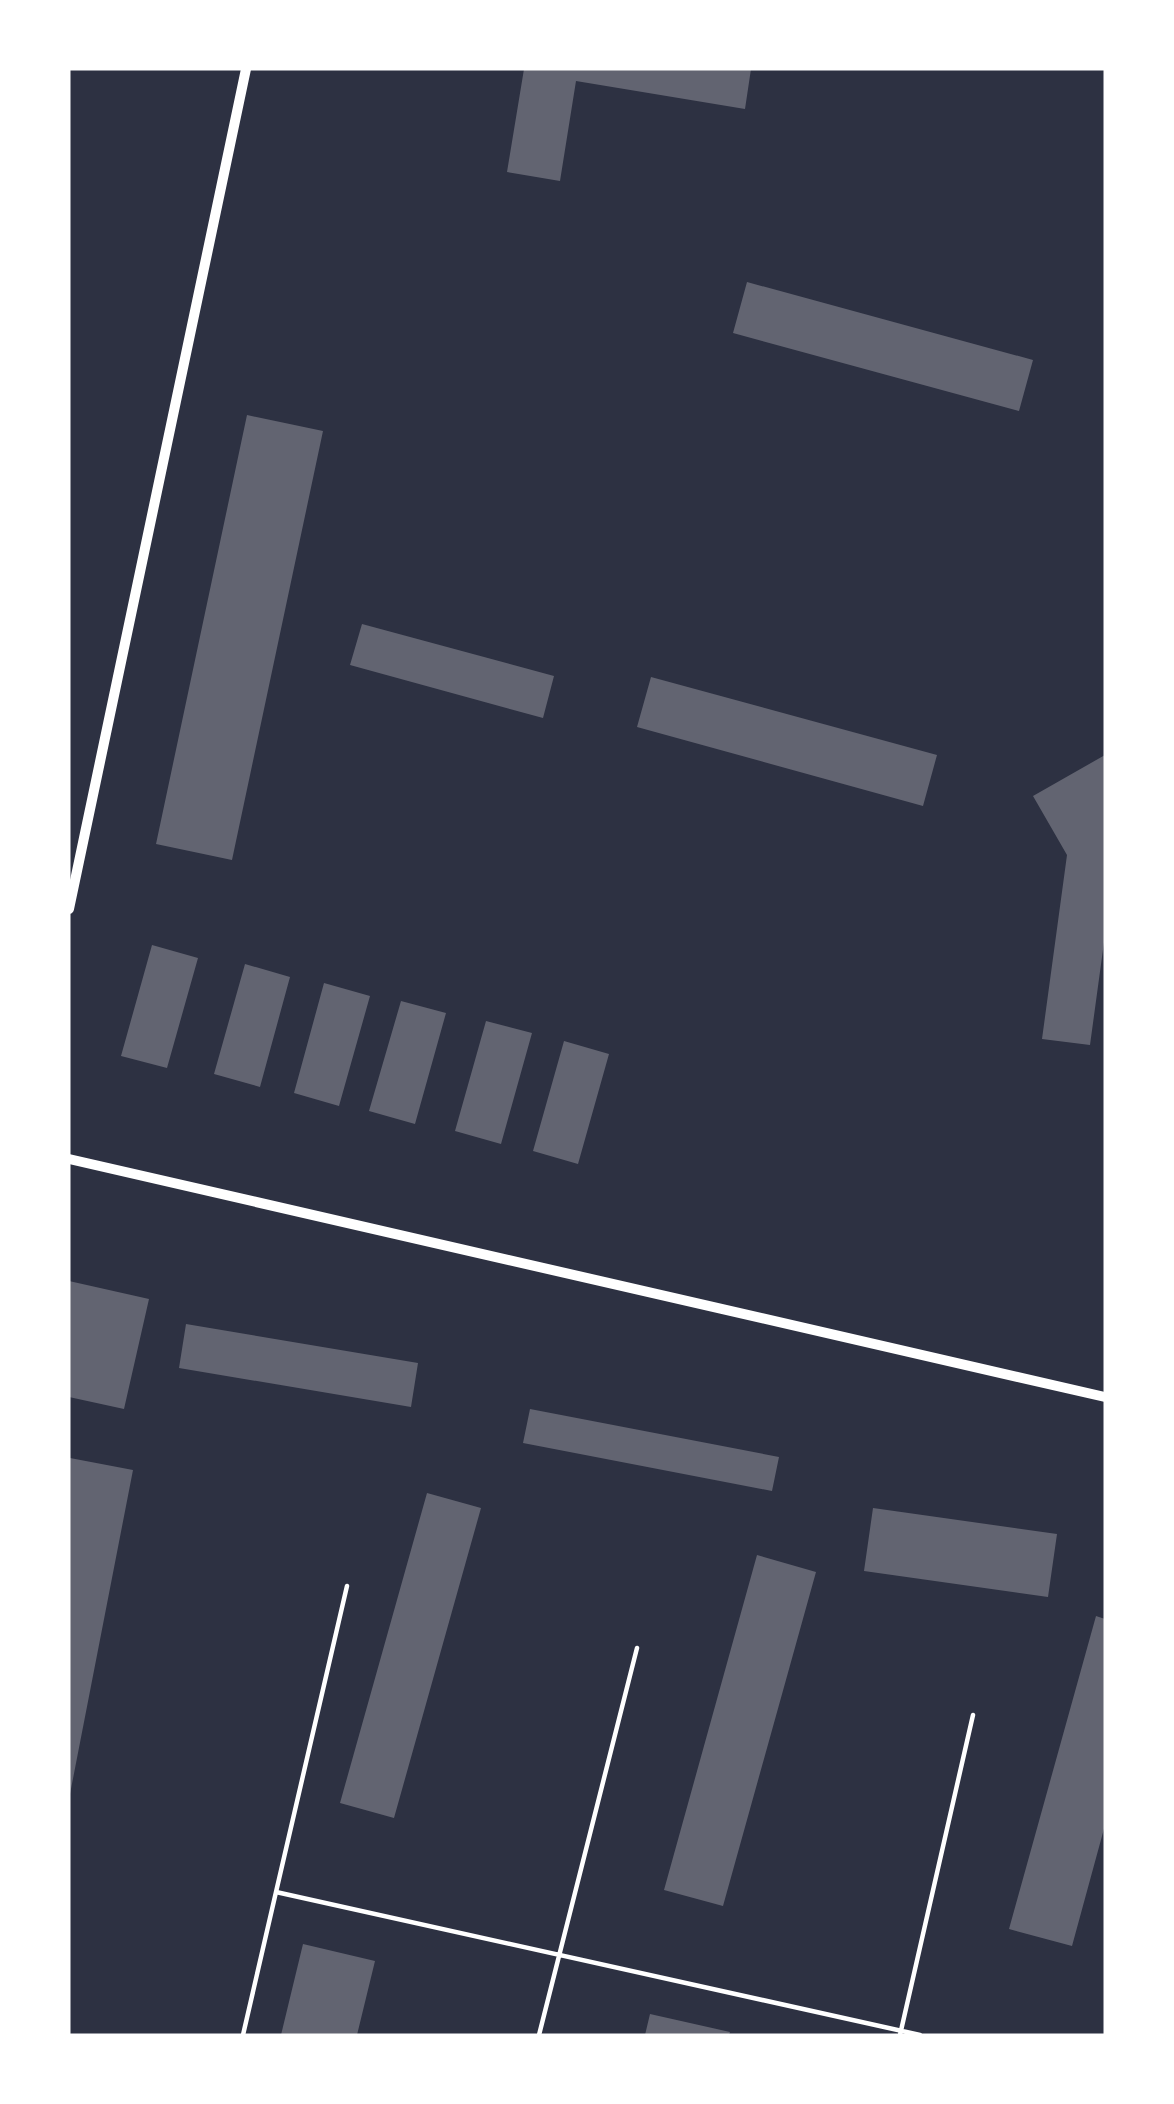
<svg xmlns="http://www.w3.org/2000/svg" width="1174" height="2104" viewBox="0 0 1174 2104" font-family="Poppins,sans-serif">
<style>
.building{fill:#626471}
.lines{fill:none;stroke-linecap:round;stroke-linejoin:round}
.service{stroke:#fff;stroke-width:4.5}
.tertiary{stroke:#fff;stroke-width:10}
</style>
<rect width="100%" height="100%" fill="#2d3142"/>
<path class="building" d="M 524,69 L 751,69 L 745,109 L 576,81 L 560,181 L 507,172 Z
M 747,282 L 1033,360 L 1019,411 L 733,333 Z
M 247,415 L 323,431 L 232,860 L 156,844 Z
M 362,624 L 554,676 L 543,718 L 350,665 Z
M 651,677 L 937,755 L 923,806 L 637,727 Z
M 1105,755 L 1105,935 L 1090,1045 L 1042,1039 L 1067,855 L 1033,796 Z
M 152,945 L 198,958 L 167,1068 L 121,1056 Z
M 245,964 L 290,977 L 260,1087 L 214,1074 Z
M 324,983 L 370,996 L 339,1106 L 294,1093 Z
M 401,1001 L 446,1013 L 415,1124 L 369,1111 Z
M 486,1021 L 532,1033 L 501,1144 L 455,1131 Z
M 564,1041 L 609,1054 L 578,1164 L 533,1151 Z
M 69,1281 L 149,1299 L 124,1409 L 69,1397 Z
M 186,1324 L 418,1363 L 411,1407 L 179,1368 Z
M 530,1409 L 779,1457 L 772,1491 L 523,1443 Z
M 70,1458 L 133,1470 L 70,1794 L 69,1465 Z
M 427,1493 L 481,1508 L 394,1818 L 340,1803 Z
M 873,1508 L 1057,1534 L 1048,1597 L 864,1571 Z
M 757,1555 L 816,1572 L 723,1906 L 664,1890 Z
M 1096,1616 L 1105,1619 L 1105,1825 L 1072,1946 L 1009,1929 Z
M 303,1944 L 375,1961 L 357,2035 L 281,2035 Z
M 650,2014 L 730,2032 L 729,2035 L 645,2035 Z"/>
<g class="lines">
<path class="service" d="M 276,1892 L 347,1586
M 243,2035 L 276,1892 L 920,2035
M 539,2035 L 637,1648
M 900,2035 L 973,1715"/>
<path class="tertiary" d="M 69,909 L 246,69
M 69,1159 L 1105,1397"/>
</g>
<rect width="1174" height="2104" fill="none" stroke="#ffffff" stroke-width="141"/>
</svg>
